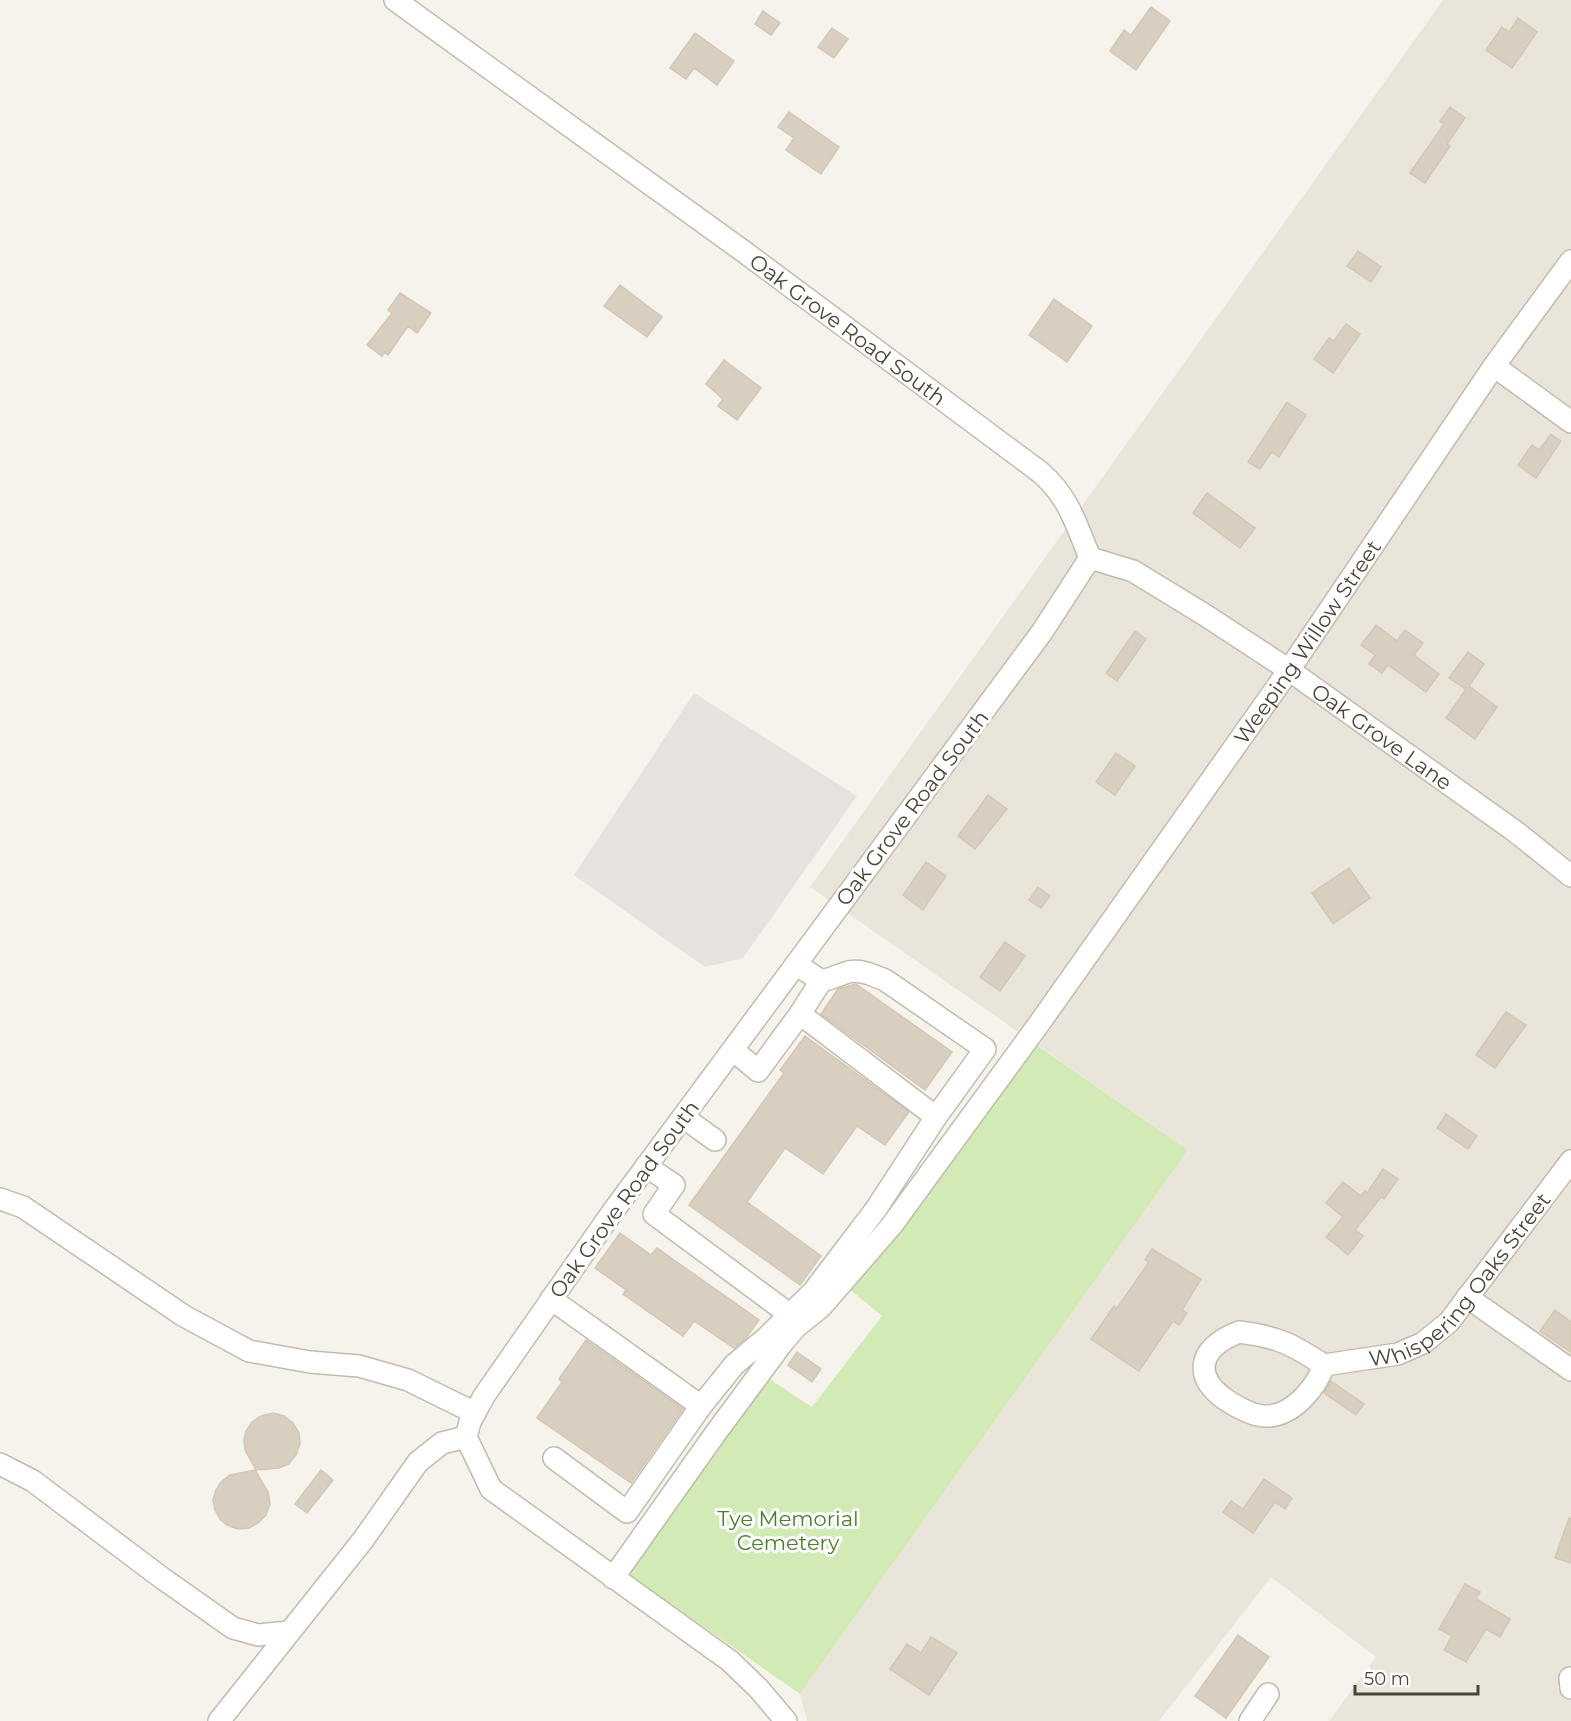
<svg xmlns="http://www.w3.org/2000/svg" width="1571" height="1721" viewBox="0 0 1571 1721" font-family="Montserrat,sans-serif">
<style>
.residential{fill:#eae5da}
.industrial{fill:#e6e2dd}
.green{fill:#d2eab5}
.building{fill:#d8cfc1;stroke:#d3c7b4;stroke-width:1.5}
.lines{fill:none;stroke-linecap:round;stroke-linejoin:round}
.minor-casing{stroke:#c2bbae;stroke-width:24}
.minor{stroke:#fff;stroke-width:21}
.labels{text-anchor:middle;dominant-baseline:central;stroke-width:6;stroke-linejoin:round;paint-order:stroke}
.street-label{font-size:21px;fill:#4b4439;stroke:#fff}
.park-label{font-size:21px;fill:#4a7f2a;stroke:#fff}
</style>
<rect width="100%" height="100%" fill="#f6f3ec"/>
<path class="residential" d="M 1443,0 L 1571,0 L 1571,1721 L 1329,1721 L 1376,1657 L 1271,1577 L 1159,1721 L 807,1721 L 800,1694 L 1188,1150 L 810,887 Z"/>
<path class="industrial" d="M 694,693 L 857,796 L 743,958 L 705,967 L 574,875 Z"/>
<path class="green" d="M 1019,1033 L 1188,1150 L 800,1694 L 627,1573 L 768,1378 L 812,1407 L 882,1316 L 837,1279 Z"/>
<path class="building" d="M 1151,7 L 1170,21 L 1136,70 L 1110,51 L 1124,30 L 1131,35 Z
M 763,11 L 780,23 L 771,35 L 755,24 Z
M 1518,18 L 1537,32 L 1512,68 L 1486,50 L 1502,27 L 1509,32 Z
M 832,28 L 848,39 L 834,58 L 818,47 Z
M 695,33 L 734,61 L 717,85 L 694,68 L 686,79 L 670,68 Z
M 1450,107 L 1465,118 L 1447,144 L 1450,146 L 1425,183 L 1410,173 L 1444,124 L 1440,121 Z
M 789,112 L 839,147 L 821,174 L 786,150 L 794,138 L 778,127 Z
M 1358,251 L 1381,267 L 1371,282 L 1347,266 Z
M 620,285 L 662,317 L 647,337 L 604,306 Z
M 400,293 L 431,313 L 417,333 L 408,326 L 388,355 L 385,352 L 382,356 L 367,345 L 392,313 L 388,310 Z
M 1054,299 L 1092,326 L 1067,362 L 1029,335 Z
M 1346,324 L 1360,334 L 1333,373 L 1314,359 L 1329,338 L 1334,341 Z
M 724,360 L 761,388 L 737,420 L 718,406 L 723,399 L 706,384 Z
M 1287,402 L 1306,415 L 1279,457 L 1272,452 L 1260,469 L 1248,462 Z
M 1551,434 L 1561,441 L 1536,478 L 1518,465 L 1532,445 L 1539,450 Z
M 1207,493 L 1255,528 L 1240,548 L 1193,513 Z
M 1376,625 L 1397,641 L 1405,630 L 1423,643 L 1414,655 L 1439,674 L 1426,692 L 1388,665 L 1382,673 L 1369,664 L 1375,655 L 1361,645 Z
M 1135,631 L 1146,639 L 1117,681 L 1106,673 Z
M 1468,652 L 1484,664 L 1469,686 L 1497,707 L 1475,739 L 1446,718 L 1466,689 L 1449,678 Z
M 1116,753 L 1135,766 L 1115,795 L 1096,782 Z
M 988,795 L 1007,809 L 975,849 L 958,836 Z
M 926,862 L 946,876 L 923,910 L 903,895 Z
M 1349,868 L 1370,898 L 1333,924 L 1312,893 Z
M 1038,887 L 1050,896 L 1041,908 L 1029,900 Z
M 1005,942 L 1025,956 L 1000,991 L 980,977 Z
M 856,984 L 952,1052 L 925,1090 L 821,1014 L 838,989 Z
M 1506,1012 L 1526,1025 L 1495,1068 L 1476,1055 Z
M 805,1036 L 909,1112 L 885,1145 L 857,1126 L 823,1174 L 785,1148 L 747,1202 L 821,1256 L 800,1285 L 689,1205 L 784,1073 L 780,1070 Z
M 1446,1114 L 1477,1136 L 1468,1149 L 1437,1128 Z
M 1383,1169 L 1398,1179 L 1384,1199 L 1381,1197 L 1355,1230 L 1363,1236 L 1348,1255 L 1326,1237 L 1343,1217 L 1326,1203 L 1343,1182 L 1361,1196 L 1365,1191 L 1367,1193 Z
M 620,1233 L 651,1255 L 657,1248 L 759,1320 L 746,1338 L 734,1348 L 694,1321 L 683,1336 L 623,1294 L 626,1290 L 595,1268 Z
M 1152,1249 L 1201,1279 L 1182,1310 L 1187,1313 L 1179,1325 L 1173,1321 L 1139,1371 L 1091,1339 L 1114,1306 L 1117,1308 L 1149,1262 L 1145,1260 Z
M 1555,1310 L 1571,1322 L 1571,1352 L 1540,1331 Z
M 586,1340 L 683,1409 L 631,1483 L 537,1418 L 562,1382 L 559,1379 Z
M 797,1352 L 821,1369 L 812,1382 L 788,1365 Z
M 1331,1381 L 1364,1404 L 1356,1415 L 1324,1393 Z
M 273,1413 L 284,1416 L 293,1423 L 299,1433 L 300,1444 L 296,1455 L 289,1464 L 279,1468 L 256,1470 L 245,1450 L 244,1440 L 246,1431 L 252,1422 L 261,1416 Z
M 255,1470 L 268,1492 L 270,1504 L 266,1515 L 258,1523 L 249,1528 L 238,1529 L 227,1525 L 220,1519 L 215,1510 L 213,1500 L 216,1490 L 221,1482 L 230,1475 Z
M 321,1470 L 333,1480 L 307,1513 L 295,1504 Z
M 1264,1479 L 1292,1498 L 1285,1509 L 1275,1502 L 1253,1533 L 1223,1512 L 1231,1501 L 1243,1509 Z
M 1569,1518 L 1571,1519 L 1571,1563 L 1555,1558 Z
M 1465,1584 L 1480,1592 L 1476,1599 L 1510,1619 L 1500,1637 L 1486,1629 L 1466,1662 L 1444,1650 L 1452,1636 L 1439,1629 Z
M 1238,1635 L 1269,1657 L 1226,1718 L 1195,1696 Z
M 931,1637 L 957,1653 L 929,1695 L 890,1669 L 907,1644 L 921,1653 Z"/>
<g class="lines">
<defs>
<g id="minor">
<path id="s1" d="M 395,0 L 743,251 L 1040,472 C 1069,497 1076,524 1090,558 L 1042,632 L 611,1214 L 484,1396 L 470,1422 L 466,1437 L 491,1489 L 730,1661 L 758,1688 L 786,1721"/>
<path d="M 1494,366 L 1571,422"/>
<path id="s2" d="M 1090,558 L 1133,571 L 1205,615 L 1289,670 L 1516,832 L 1571,876"/>
<path d="M 800,1014 L 821,981"/>
<path d="M 733,1050 L 758,1071 L 800,1014 L 936,1117"/>
<path d="M 683,1117 L 715,1140"/>
<path d="M 646,1166 L 674,1185 L 654,1214 L 789,1314"/>
<path d="M 0,1199 L 23,1207 L 184,1316 L 249,1351 L 310,1362 L 359,1366 L 408,1380 L 475,1413"/>
<path d="M 1467,1297 L 1571,1370"/>
<path d="M 551,1299 L 701,1406 L 627,1512 L 554,1458"/>
<path d="M 1239,1332 C 1279,1337 1291,1344 1324,1365 C 1316,1388 1292,1417 1265,1416 C 1254,1416 1241,1409 1231,1403 C 1191,1379 1197,1348 1239,1332 Z"/>
<path id="s3" d="M 1324,1365 L 1398,1354 L 1423,1343 L 1449,1322 L 1571,1161"/>
<path d="M 701,1406 L 734,1365 L 766,1338 L 813,1292 L 876,1209 L 936,1117 L 985,1049 L 885,980 C 873,975 858,968 845,973 C 837,976 830,979 821,981 L 796,964"/>
<path d="M 0,1464 L 33,1481 L 162,1578 L 233,1628 L 258,1635 L 289,1632"/>
<path id="s4" d="M 613,1578 L 715,1434 L 783,1342 L 796,1327 L 821,1307 L 892,1225 L 1041,1021 L 1289,670 L 1494,366 L 1571,261"/>
<path d="M 1570,1678 L 1571,1688"/>
<path d="M 219,1721 L 363,1540 L 418,1462 L 442,1443 L 466,1437"/>
<path d="M 1250,1721 L 1268,1694"/>
</g>
</defs>
<use href="#minor" class="minor-casing"/>
<use href="#minor" class="minor"/>
</g>
<g class="labels">
<g class="street-label">
<text stroke="none"><textPath href="#s1" startOffset="560">Oak Grove Road South</textPath></text>
<text stroke="none"><textPath href="#s4" startOffset="1167">Weeping Willow Street</textPath></text>
<text stroke="none"><textPath href="#s2" startOffset="344">Oak Grove Lane</textPath></text>
<text transform="translate(912 808) rotate(-53)">Oak Grove Road South</text>
<text transform="translate(624 1199) rotate(-54)">Oak Grove Road South</text>
<text stroke="none"><textPath href="#s3" startOffset="170">Whispering Oaks Street</textPath></text>
</g>
<g class="park-label">
<text x="788" y="1518">Tye Memorial<tspan x="788" dy="24">Cemetery</tspan></text>
</g>
</g>
<path d="M1355 1685v9h123v-9" fill="none" stroke="#4b4439" stroke-width="3"/>
<text x="1364" y="1685" font-size="18" fill="#4b4439" stroke="#ffffff" stroke-width="4.5" paint-order="stroke">50 m</text>
</svg>
